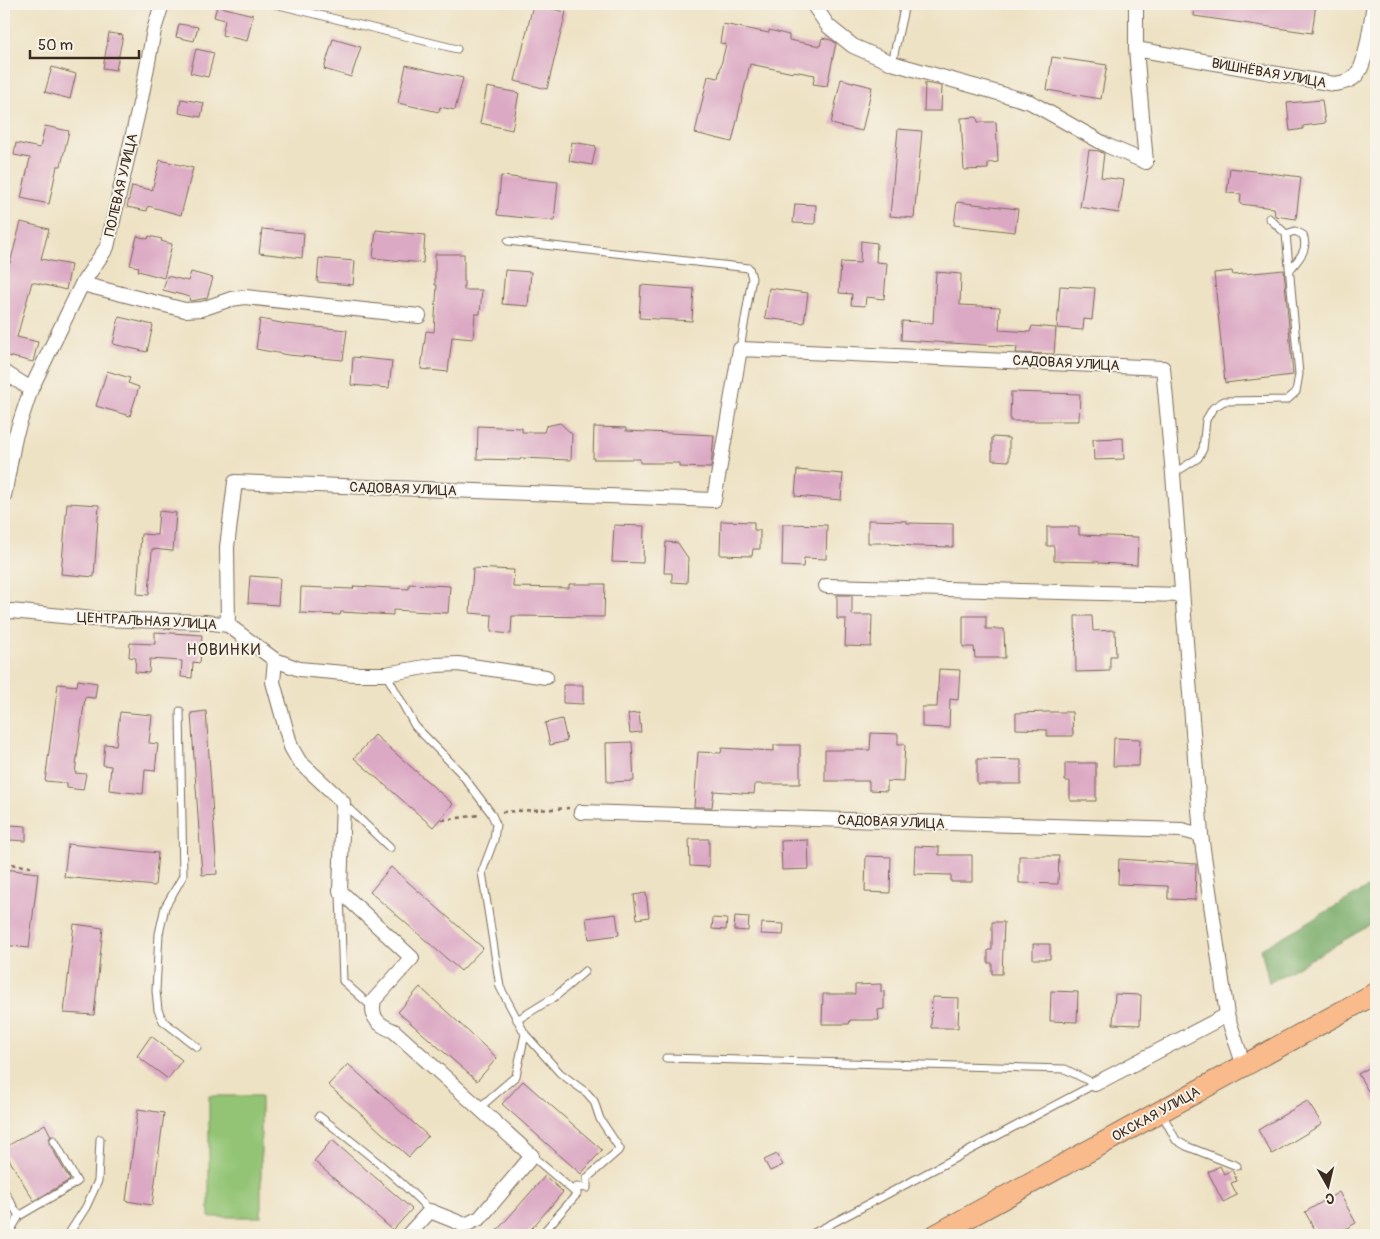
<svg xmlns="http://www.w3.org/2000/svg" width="1380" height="1239" viewBox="0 0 1380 1239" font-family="Pangolin,sans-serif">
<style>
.green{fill:#93c474;stroke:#677749}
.forest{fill:#76aa66;stroke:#586a42}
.building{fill:#dca9c4}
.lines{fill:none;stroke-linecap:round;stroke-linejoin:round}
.service-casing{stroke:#7a6a58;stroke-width:9}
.minor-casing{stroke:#7a6a58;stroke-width:16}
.primary-casing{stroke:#7a6a58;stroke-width:23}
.path{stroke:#7a6a58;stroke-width:2.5;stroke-dasharray:4 4;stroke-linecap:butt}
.service{stroke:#fff;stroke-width:7}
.minor{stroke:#fff;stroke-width:14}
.primary{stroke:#fabb8c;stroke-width:21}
.labels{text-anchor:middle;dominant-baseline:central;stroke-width:4;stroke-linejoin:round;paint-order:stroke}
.street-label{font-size:14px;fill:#3b2a1e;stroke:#f7f3e8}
.quarter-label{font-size:16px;letter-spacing:1px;fill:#3b2a1e;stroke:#f7f3e8}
</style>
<rect width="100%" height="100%" fill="#f7f3e8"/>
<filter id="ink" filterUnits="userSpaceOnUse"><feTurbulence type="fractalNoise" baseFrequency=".02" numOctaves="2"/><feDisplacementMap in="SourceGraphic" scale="10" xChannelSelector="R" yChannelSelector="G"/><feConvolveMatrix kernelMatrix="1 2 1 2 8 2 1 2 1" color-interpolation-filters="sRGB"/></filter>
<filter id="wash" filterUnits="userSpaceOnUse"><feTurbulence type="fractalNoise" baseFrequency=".0096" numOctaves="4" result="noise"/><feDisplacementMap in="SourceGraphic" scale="20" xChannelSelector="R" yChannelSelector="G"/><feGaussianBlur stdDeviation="1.12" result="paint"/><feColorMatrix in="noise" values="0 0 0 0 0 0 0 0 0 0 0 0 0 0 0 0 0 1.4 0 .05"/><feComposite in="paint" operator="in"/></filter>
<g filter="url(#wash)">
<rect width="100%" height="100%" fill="#eee2c4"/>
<path class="green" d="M 209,1096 L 261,1096 L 261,1217 L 209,1217 Z"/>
<path class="forest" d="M 1376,883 L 1376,922 L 1269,983 L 1261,949 Z"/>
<g id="blocks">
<path class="building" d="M 1195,4 L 1316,4 L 1312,33 L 1194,16 Z
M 533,5 L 566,12 L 547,89 L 515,81 Z
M 217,6 L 253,15 L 247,41 L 222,35 L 225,20 L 214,17 Z
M 179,24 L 198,27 L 194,41 L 176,37 Z
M 723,24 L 769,33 L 769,30 L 789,35 L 789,40 L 820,46 L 822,38 L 831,40 L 836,43 L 827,86 L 813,84 L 815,75 L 793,71 L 793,73 L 750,64 L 732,142 L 695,133 L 708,76 L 718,78 L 726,44 L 720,43 Z
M 109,33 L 123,35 L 116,70 L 103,68 Z
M 333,39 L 361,47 L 351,77 L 324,69 Z
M 196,49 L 214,53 L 208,77 L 190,73 Z
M 1052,57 L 1107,65 L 1101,99 L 1047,90 Z
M 406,65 L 463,78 L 455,110 L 440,107 L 439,112 L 398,103 Z
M 52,67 L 76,74 L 70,99 L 45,92 Z
M 841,79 L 872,87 L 862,131 L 831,124 Z
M 925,83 L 942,86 L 941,111 L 924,111 Z
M 487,87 L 519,93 L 512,130 L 480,123 Z
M 181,99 L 204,103 L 201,117 L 179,113 Z
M 1322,100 L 1325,123 L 1303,126 L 1303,129 L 1290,131 L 1287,103 Z
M 977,117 L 978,122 L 996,122 L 998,162 L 988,163 L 988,169 L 964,170 L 961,118 Z
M 45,126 L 69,131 L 61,166 L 57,166 L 49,204 L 21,198 L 30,158 L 14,155 L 16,143 L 40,148 Z
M 898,129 L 922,131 L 914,218 L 890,216 Z
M 572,142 L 596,146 L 592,165 L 569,161 Z
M 1089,150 L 1099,151 L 1104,154 L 1101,177 L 1124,180 L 1119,213 L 1080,207 Z
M 160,160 L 193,168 L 181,215 L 148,206 L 147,211 L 127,207 L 132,186 L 152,190 Z
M 1230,168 L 1301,177 L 1296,219 L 1275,216 L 1274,208 L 1240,204 L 1241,194 L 1227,193 Z
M 501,176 L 558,182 L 554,221 L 497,215 Z
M 957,202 L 1018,209 L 1015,232 L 954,225 Z
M 795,204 L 816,205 L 815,224 L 793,223 Z
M 21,222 L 49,229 L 41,259 L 71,265 L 66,290 L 32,282 L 17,337 L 38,342 L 33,362 L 4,355 L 4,271 L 6,262 L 10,263 Z
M 262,229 L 304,233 L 302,258 L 259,253 Z
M 376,230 L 425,235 L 423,263 L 373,258 Z
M 137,236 L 148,239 L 149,236 L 162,239 L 161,241 L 172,244 L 164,278 L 138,271 L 139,267 L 130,265 Z
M 861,241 L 877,243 L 876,262 L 887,263 L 884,299 L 866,297 L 865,306 L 851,305 L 852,294 L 839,293 L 841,262 L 860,263 Z
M 435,254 L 464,254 L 464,290 L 482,290 L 480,314 L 475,314 L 473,339 L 452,337 L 448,372 L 421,369 L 426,331 L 434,332 L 437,285 L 435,285 Z
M 319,258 L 355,261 L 353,285 L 317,282 Z
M 505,270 L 531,272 L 528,306 L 502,304 Z
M 1284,270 L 1293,375 L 1225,383 L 1214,273 L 1232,271 L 1233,275 Z
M 191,272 L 213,278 L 207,298 L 191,301 L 189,300 L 190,297 L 163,290 L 167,276 L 188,281 Z
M 936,272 L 961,274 L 960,305 L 1000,307 L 999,330 L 1030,332 L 1032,326 L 1056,328 L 1054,354 L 1016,353 L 1017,347 L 901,340 L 902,321 L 933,323 Z
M 641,285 L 694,289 L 692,321 L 639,318 Z
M 1060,286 L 1095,288 L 1092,320 L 1084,319 L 1083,330 L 1057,328 Z
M 769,288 L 808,293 L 804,323 L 765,318 Z
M 119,317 L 153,325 L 147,352 L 113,344 Z
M 260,319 L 286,324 L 347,330 L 343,360 L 288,355 L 256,349 Z
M 353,357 L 392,361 L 389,388 L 351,385 Z
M 107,371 L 130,378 L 128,383 L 139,387 L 130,416 L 96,406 Z
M 1011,392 L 1080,394 L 1079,421 L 1010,421 Z
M 560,423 L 572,434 L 571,460 L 521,458 L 520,460 L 477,459 L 478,426 L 522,428 L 522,432 L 544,432 L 546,426 Z
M 594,427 L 626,428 L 626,431 L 714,435 L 711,468 L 679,467 L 679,463 L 640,463 L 640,459 L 593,459 Z
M 992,437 L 1009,438 L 1009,461 L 992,460 Z
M 1123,438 L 1124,459 L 1094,460 L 1093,439 Z
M 797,470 L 843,474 L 841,500 L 795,496 Z
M 67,503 L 99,505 L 94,577 L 61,574 Z
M 159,511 L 176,513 L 173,551 L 152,549 L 149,595 L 137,594 L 141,534 L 157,535 Z
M 868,520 L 907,521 L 907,523 L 953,524 L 953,547 L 912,546 L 890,544 L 890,543 L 868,543 Z
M 721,521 L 754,522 L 754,530 L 760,530 L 760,549 L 753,549 L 752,556 L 720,555 Z
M 783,524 L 827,525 L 826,559 L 804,558 L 803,567 L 782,566 Z
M 614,525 L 644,526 L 643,563 L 612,562 Z
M 1047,527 L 1079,527 L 1079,535 L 1138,537 L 1137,565 L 1099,563 L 1099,562 L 1054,561 L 1054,546 L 1047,546 Z
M 666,542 L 678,543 L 688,558 L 687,583 L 672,582 L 672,573 L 664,573 Z
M 473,568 L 514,570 L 513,587 L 569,588 L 569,584 L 605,584 L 604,617 L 512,616 L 511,634 L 491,632 L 492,615 L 470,613 Z
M 250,576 L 280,578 L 278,605 L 248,603 Z
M 409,584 L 450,586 L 448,613 L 393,610 L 393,615 L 341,612 L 340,615 L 300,613 L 301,587 L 353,589 L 354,586 L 409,589 Z
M 837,595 L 852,595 L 852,615 L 872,615 L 871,647 L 845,646 L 846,619 L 837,619 Z
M 963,616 L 986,616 L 986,629 L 1004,629 L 1005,658 L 975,658 L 974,647 L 963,647 Z
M 1075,616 L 1092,616 L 1093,631 L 1115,630 L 1116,656 L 1110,656 L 1110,671 L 1076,672 Z
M 155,632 L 202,635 L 200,663 L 193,662 L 192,678 L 181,677 L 182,661 L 150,659 L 149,673 L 135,672 L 136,658 L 129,657 L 130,643 L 155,644 Z
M 939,669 L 960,670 L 958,700 L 950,699 L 949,728 L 922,727 L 922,707 L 937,707 Z
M 78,680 L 97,683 L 95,698 L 85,697 L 75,773 L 86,774 L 83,790 L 67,788 L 67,783 L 45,781 L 58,684 L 77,686 Z
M 563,685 L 583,685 L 583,704 L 563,703 Z
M 206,711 L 217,874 L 202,875 L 191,713 Z
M 120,712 L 152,715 L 149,743 L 158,744 L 155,771 L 145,770 L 143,794 L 109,790 L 111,766 L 103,765 L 105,744 L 116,745 Z
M 1047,712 L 1072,712 L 1073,736 L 1047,736 L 1047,730 L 1016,729 L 1016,713 Z
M 639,713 L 641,732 L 630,733 L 628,714 Z
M 562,719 L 567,741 L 550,745 L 545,723 Z
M 871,733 L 898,734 L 898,744 L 905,744 L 903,782 L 887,781 L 887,791 L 869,790 L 869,781 L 825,781 L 825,750 L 870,750 Z
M 375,735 L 453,804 L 433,827 L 354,758 Z
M 1114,738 L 1140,739 L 1139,766 L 1113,766 Z
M 632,742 L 634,781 L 607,782 L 606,743 Z
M 774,745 L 800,745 L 800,784 L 755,784 L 754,794 L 714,791 L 712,807 L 694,807 L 698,752 L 721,753 L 722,748 L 774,751 Z
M 977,759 L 1021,760 L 1021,784 L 977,784 Z
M 1065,763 L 1096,763 L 1096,801 L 1070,801 L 1070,781 L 1065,781 Z
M 10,825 L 26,826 L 26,841 L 10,840 Z
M 689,839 L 709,839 L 709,867 L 690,866 Z
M 808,840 L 809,869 L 782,870 L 781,841 Z
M 68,844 L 158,853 L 155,886 L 64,877 Z
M 915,846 L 939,847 L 939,855 L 972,855 L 972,882 L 951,882 L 951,875 L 914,874 Z
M 866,856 L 891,857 L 890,893 L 865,892 Z
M 1019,856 L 1059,856 L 1058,884 L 1019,883 Z
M 1119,859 L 1196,864 L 1195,900 L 1168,899 L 1168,886 L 1118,884 Z
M 391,867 L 483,948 L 461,971 L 370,892 Z
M 4,869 L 38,873 L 29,948 L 4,945 Z
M 646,893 L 649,917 L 637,919 L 634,895 Z
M 616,914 L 619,935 L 589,939 L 586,918 Z
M 735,916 L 749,917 L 748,931 L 734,930 Z
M 713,918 L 727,919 L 726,930 L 712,929 Z
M 992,922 L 1004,922 L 1002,974 L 992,974 L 992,963 L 988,963 L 988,950 L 992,950 Z
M 762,923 L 784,924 L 783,935 L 761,934 Z
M 74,924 L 103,928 L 94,1015 L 64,1013 Z
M 1033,944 L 1050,944 L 1050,959 L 1033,959 Z
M 881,984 L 881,992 L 884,991 L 884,1009 L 878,1010 L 879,1020 L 850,1020 L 849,1024 L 822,1024 L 823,994 L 855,994 L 855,985 Z
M 420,987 L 497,1058 L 477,1081 L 398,1012 Z
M 1051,991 L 1078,992 L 1077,1022 L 1050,1021 Z
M 1115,994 L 1141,995 L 1140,1025 L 1113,1024 Z
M 932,997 L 959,998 L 958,1028 L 931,1028 Z
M 151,1036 L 182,1060 L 168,1079 L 137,1056 Z
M 348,1064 L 428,1136 L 409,1157 L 328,1085 Z
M 1376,1064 L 1376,1104 L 1358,1074 Z
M 523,1081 L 602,1150 L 581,1174 L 502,1104 Z
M 1307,1101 L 1322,1124 L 1272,1154 L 1258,1130 Z
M 138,1109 L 164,1113 L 152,1205 L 126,1201 Z
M 45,1124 L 51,1136 L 49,1139 L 49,1143 L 70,1180 L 34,1201 L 4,1151 L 4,1148 Z
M 332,1140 L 412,1209 L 393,1230 L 314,1161 Z
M 777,1154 L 783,1165 L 770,1171 L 764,1160 Z
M 1220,1166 L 1224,1174 L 1232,1170 L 1237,1181 L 1231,1183 L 1237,1195 L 1223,1202 L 1208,1172 Z
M 545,1176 L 563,1192 L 526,1235 L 493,1235 Z
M 1339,1192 L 1356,1223 L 1334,1235 L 1318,1235 L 1305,1212 Z"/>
</g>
</g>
<g filter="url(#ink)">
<use href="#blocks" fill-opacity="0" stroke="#7a6a58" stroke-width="1"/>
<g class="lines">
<defs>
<path id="service" d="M 275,4 L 457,49
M 892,63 L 905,4
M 1286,234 L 1295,231 L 1303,235 C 1309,250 1299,258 1290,270
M 508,241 L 749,268 L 752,278 L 740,349
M 1173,474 L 1198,458 L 1203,449 L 1206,420 L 1213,408 L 1224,401 L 1287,400 L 1296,392 L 1299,374 L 1286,234 L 1269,218
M 386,674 L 415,726 L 460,772 L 491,813 L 496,824 L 494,840 L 482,872 L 500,987 L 525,1034 L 560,1073 L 587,1093 L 594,1101 L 600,1119 L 620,1149 L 587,1178 L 587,1188 L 577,1187 L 577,1194 L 532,1156
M 180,711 L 183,876 L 165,907 L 159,934 L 156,991 L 158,1010 L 163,1021 L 197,1047
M 343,803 L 390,848
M 340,894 L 343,981 L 372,1007
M 517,1020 L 556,996 L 585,971
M 666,1058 L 1065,1069 L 1095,1084
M 479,1108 L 516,1076 L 525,1034
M 1161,1112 L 1176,1140 L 1186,1146 L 1237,1166
M 319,1116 C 357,1145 397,1176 430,1211
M 4,1191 L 19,1216 L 8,1235
M 19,1216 L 77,1182 L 54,1140
M 68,1235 L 86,1207 L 98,1181 L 100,1139
M 458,1235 L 465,1225
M 541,1235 L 577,1194
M 810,1235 L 1095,1084"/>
<path id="minor" d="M 813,4 L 828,26 L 853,46 L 892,63 L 1030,102 L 1108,146 L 1146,162 L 1136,49 L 1136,4
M 1136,49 L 1334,84 C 1343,83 1353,81 1358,73 C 1367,61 1371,20 1374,4
M 82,284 L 185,310 L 202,309 L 231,299 L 245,297 L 419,316
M 4,372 L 31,389
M 4,496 L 15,437 L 31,389 L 82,284 L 107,247 L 141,99 L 154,30 L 162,4
M 826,586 L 1182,595
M 4,613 L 11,611 L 93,619 L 205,622 L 228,625 L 275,660 L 299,669 L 355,674 L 386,674 L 436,665 L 458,664 L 546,677
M 228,625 L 227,547 L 235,482 L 714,500 L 740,349 L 1163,368 L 1173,474 L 1201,835 L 1227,1015 L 1244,1066
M 275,660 L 273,682 L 291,747 L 299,761 L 343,802 L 340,891 L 412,958 L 374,1000 C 370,1018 378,1025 394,1031 L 532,1156 L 480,1218 L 465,1225 L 430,1211 L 408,1235
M 581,812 L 1182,830 L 1201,835
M 1095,1084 L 1227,1015"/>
<path id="primary" d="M 936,1235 L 1376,993"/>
</defs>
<use href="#service" class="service-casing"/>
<use href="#minor" class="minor-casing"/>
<use href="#primary" class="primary-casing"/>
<path class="path" d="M 502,812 L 569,808
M 442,820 L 480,815
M 4,863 L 31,867"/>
<use href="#service" class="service"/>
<use href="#minor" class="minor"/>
<use href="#primary" class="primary"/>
</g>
</g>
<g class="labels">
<g class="street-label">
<text transform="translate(1269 73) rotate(10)">ВИШНЁВАЯ УЛИЦА</text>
<text transform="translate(121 185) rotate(-77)">ПОЛЕВАЯ УЛИЦА</text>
<text transform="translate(1066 363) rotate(3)">САДОВАЯ УЛИЦА</text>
<text transform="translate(403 489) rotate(2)">САДОВАЯ УЛИЦА</text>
<text transform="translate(147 621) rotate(3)">ЦЕНТРАЛЬНАЯ УЛИЦА</text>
<text transform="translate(891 822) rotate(2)">САДОВАЯ УЛИЦА</text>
<text transform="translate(1156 1114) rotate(-29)">ОКСКАЯ УЛИЦА</text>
</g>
<g class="quarter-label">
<text x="224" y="650">НОВИНКИ</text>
</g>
</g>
<rect width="1380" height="1239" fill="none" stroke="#f7f3e8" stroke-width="20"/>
<g transform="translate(1328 1186) rotate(172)" stroke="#f7f3e8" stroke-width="4" paint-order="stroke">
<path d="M0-4L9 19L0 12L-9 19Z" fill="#3b2a1e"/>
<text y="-8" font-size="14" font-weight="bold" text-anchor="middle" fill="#3b2a1e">С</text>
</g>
<path d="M30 50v8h109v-8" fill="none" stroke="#3b2a1e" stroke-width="2.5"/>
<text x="38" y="50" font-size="15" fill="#3b2a1e" stroke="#f7f3e8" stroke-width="4" paint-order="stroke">50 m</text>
</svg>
